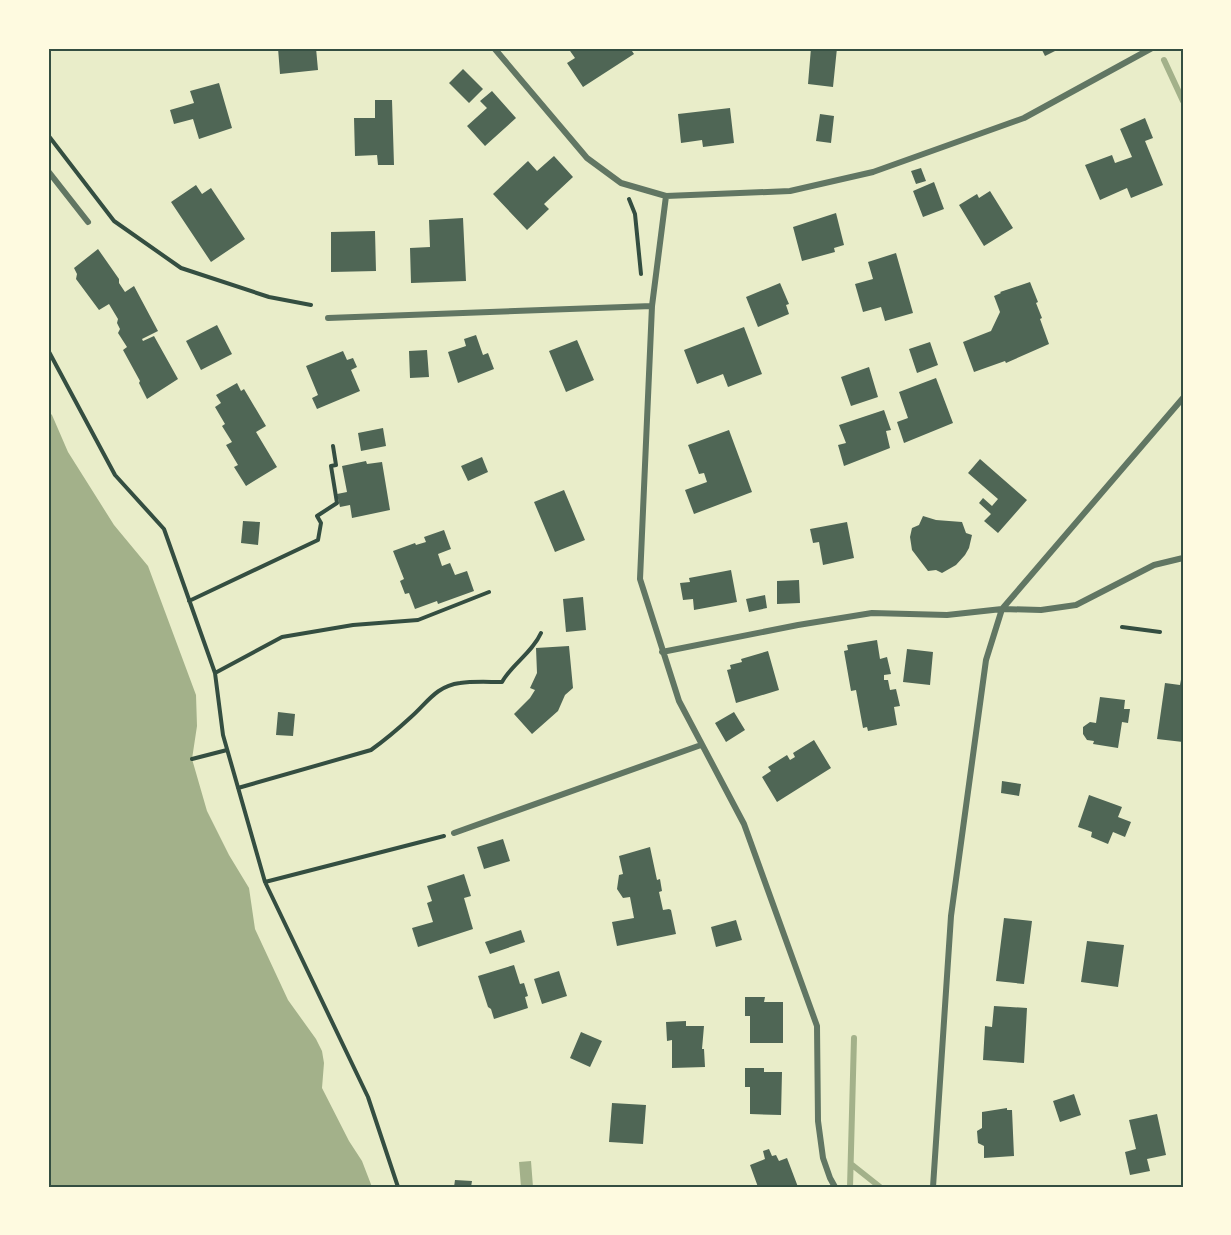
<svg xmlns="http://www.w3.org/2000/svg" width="1231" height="1235" viewBox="0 0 1231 1235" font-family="'DejaVu Sans',sans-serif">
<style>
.water{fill:#a3b18a}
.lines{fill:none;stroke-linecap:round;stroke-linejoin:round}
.stream{stroke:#a3b18a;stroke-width:6}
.building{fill:#4f6655}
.path{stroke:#344e41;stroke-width:4}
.minor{stroke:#617663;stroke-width:6}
.neatline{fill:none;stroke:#344e41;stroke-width:2}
</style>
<rect width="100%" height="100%" fill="#e9edc9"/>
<path class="water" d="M 48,411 L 52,415 L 68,452 L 114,525 L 148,566 L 196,695 L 197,726 L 192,759 L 207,811 L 229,855 L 249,888 L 255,929 L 288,1000 L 316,1039 L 322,1051 L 324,1063 L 322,1088 L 349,1141 L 362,1161 L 372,1187 L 48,1187 Z
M 531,1161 L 533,1187 L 521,1187 L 519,1162 Z"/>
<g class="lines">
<path class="stream" d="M 1164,60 L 1183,101
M 851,1164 L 880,1187
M 850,1187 L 854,1038"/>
</g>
<path class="building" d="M 278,48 L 316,48 L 318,70 L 280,74 Z
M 568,48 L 630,48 L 634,54 L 583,87 L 567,63 L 575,58 Z
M 811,48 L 837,48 L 833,87 L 808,84 Z
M 1041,48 L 1061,48 L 1045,56 Z
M 463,69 L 483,89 L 469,103 L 449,83 Z
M 219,83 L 232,128 L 199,139 L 193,119 L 174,124 L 170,110 L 194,103 L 190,91 Z
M 492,91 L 516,118 L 485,146 L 467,126 L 487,108 L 480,101 Z
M 375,100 L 392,100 L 394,165 L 378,165 L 377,155 L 355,156 L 354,118 L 375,118 Z
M 730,108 L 734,143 L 703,147 L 702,140 L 681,143 L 678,114 Z
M 820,114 L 834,116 L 831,143 L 816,141 Z
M 1145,118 L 1153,138 L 1145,141 L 1163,185 L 1131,198 L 1127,188 L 1100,200 L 1085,165 L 1112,155 L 1115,163 L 1132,157 L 1120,129 Z
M 554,156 L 573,177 L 544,204 L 549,209 L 527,230 L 493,194 L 528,161 L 537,171 Z
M 921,168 L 926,181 L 916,184 L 911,171 Z
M 934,182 L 944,209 L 923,217 L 913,191 Z
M 196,185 L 202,194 L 211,188 L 245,239 L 211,262 L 171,202 Z
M 990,191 L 1013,228 L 984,246 L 959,205 L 977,194 L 979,198 Z
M 836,213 L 844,245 L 834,248 L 835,252 L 802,261 L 793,227 Z
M 463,218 L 466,281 L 411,283 L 410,248 L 430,247 L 429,220 Z
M 375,231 L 376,271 L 331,272 L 331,232 Z
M 98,249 L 119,279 L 119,283 L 125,292 L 134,286 L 158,331 L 142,339 L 143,341 L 154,336 L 178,379 L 147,399 L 139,383 L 140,381 L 123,350 L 127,347 L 118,333 L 120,329 L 117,323 L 118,319 L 109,304 L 99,310 L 76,279 L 77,274 L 74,268 Z
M 896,253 L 913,313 L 885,321 L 881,307 L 863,312 L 855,284 L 873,279 L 868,262 Z
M 1030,282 L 1038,302 L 1036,303 L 1042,318 L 1040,319 L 1049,344 L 1006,363 L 1005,361 L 974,372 L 963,342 L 991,331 L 1000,312 L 994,296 L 1001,293 L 1000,292 Z
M 780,283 L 789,304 L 786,305 L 789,314 L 758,327 L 746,297 Z
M 217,325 L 232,354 L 201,370 L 186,341 Z
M 744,327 L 762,374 L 728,387 L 723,374 L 697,384 L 684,350 Z
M 476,335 L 483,355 L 488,353 L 494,369 L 458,383 L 448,352 L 466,346 L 464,339 Z
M 577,340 L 594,380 L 566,392 L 549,351 Z
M 930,342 L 938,365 L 917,373 L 909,349 Z
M 427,350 L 429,377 L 410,378 L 409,351 Z
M 343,351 L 347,360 L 353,358 L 357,367 L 351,370 L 360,391 L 317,409 L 312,398 L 318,395 L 306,366 Z
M 869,367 L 878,397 L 851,406 L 841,377 Z
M 936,378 L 953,423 L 904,443 L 897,422 L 908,418 L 899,392 Z
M 237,383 L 241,391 L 244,389 L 266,426 L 256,432 L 277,467 L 246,486 L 234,467 L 238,465 L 226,445 L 232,442 L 222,426 L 225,424 L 215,407 L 221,403 L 216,395 Z
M 884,410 L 891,430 L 886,431 L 890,448 L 844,466 L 838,445 L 846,443 L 839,425 Z
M 383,428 L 386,446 L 361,451 L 358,433 Z
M 729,430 L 752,492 L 694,514 L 685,490 L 707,482 L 704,473 L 699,474 L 688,445 Z
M 482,457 L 488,472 L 468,481 L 461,466 Z
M 980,459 L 1027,500 L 998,533 L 984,521 L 991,514 L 979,503 L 983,498 L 992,506 L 998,499 L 968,473 Z
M 366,461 L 367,464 L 382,462 L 390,510 L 352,518 L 350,505 L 340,507 L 337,494 L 347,492 L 342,466 Z
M 564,490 L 585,540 L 555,552 L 534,502 Z
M 923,516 L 936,520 L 962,522 L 966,533 L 972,535 L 969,548 L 965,555 L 956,565 L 942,573 L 936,570 L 928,571 L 912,550 L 910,537 L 912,528 L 919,525 Z
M 243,521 L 260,522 L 258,545 L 241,543 Z
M 847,522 L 854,558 L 823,565 L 819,542 L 813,543 L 810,529 Z
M 444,530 L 451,549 L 438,554 L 442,566 L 450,563 L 455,575 L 467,571 L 474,591 L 438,604 L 437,601 L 415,609 L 409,593 L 405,594 L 400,581 L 404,579 L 393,551 L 415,543 L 416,545 L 426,542 L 424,537 Z
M 731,570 L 737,602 L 694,610 L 693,599 L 683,600 L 680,583 L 690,582 L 689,578 Z
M 799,580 L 800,603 L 777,604 L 777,581 Z
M 765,595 L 767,608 L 749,612 L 746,599 Z
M 583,597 L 586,630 L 566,632 L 563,599 Z
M 877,640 L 880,659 L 887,657 L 891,674 L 884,675 L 884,680 L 888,680 L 890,690 L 896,689 L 900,706 L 894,707 L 897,725 L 868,731 L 867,727 L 863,728 L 856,690 L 851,691 L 844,651 L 848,650 L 847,645 Z
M 569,646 L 573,688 L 565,695 L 558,711 L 532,734 L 514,714 L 530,698 L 535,690 L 530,688 L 537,673 L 536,648 Z
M 907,649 L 933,652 L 930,685 L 903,682 Z
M 768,651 L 779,690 L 736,703 L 727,670 L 731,669 L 730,665 L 742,662 L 741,659 Z
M 1182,674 L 1183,742 L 1157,739 L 1165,683 L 1180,685 Z
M 1100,697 L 1125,700 L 1124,709 L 1130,709 L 1128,723 L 1122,722 L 1118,748 L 1093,744 L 1094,741 L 1087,740 L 1083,734 L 1083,727 L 1090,722 L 1096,723 Z
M 278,712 L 295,714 L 293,736 L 276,735 Z
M 734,712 L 745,730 L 726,742 L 715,723 Z
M 814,740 L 831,768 L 777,802 L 762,777 L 771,771 L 768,767 L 787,755 L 790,760 L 795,757 L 793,753 Z
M 1002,781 L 1021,784 L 1019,796 L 1001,793 Z
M 1089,795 L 1122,807 L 1118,817 L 1131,822 L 1125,837 L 1113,832 L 1108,844 L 1091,837 L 1092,832 L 1078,827 Z
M 503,839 L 510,861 L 484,869 L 477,847 Z
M 650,847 L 657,880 L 660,879 L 662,891 L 659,892 L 663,910 L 669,909 L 671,910 L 676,934 L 617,946 L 612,922 L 634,918 L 630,897 L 623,898 L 617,889 L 619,875 L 623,874 L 619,856 Z
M 464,874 L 471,896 L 464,898 L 473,929 L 418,947 L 412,928 L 433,922 L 427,903 L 432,901 L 427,886 Z
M 1004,918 L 1032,921 L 1024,984 L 996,981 Z
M 736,920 L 742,940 L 716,947 L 711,927 Z
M 521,930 L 525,942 L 490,954 L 485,942 Z
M 1087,941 L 1124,945 L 1118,987 L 1081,982 Z
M 514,965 L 520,984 L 524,983 L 528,996 L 525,997 L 528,1008 L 494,1019 L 491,1009 L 488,1007 L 478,976 Z
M 559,971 L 567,996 L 542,1004 L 534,979 Z
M 745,997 L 765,997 L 764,1002 L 783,1002 L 783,1043 L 750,1043 L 750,1016 L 745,1016 Z
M 994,1006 L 1027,1008 L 1024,1063 L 983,1060 L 985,1026 L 992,1027 Z
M 686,1021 L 686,1026 L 704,1026 L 702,1049 L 704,1049 L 705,1067 L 672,1068 L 672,1040 L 667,1041 L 666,1022 Z
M 581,1032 L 602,1041 L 590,1067 L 570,1058 Z
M 745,1068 L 764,1068 L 764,1072 L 782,1072 L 781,1115 L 750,1114 L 750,1087 L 745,1087 Z
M 1074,1094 L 1081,1115 L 1060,1122 L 1053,1101 Z
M 612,1103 L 646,1105 L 643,1144 L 609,1142 Z
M 1007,1108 L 1007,1110 L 1012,1110 L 1014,1156 L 984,1158 L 984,1146 L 978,1143 L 977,1131 L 982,1128 L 982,1112 Z
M 1157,1114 L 1166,1155 L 1147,1159 L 1150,1171 L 1130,1175 L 1125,1152 L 1136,1149 L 1129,1120 Z
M 769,1149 L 772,1156 L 776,1155 L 779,1161 L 787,1158 L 798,1187 L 758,1187 L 750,1165 L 765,1159 L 763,1151 Z
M 455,1180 L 472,1181 L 471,1187 L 454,1187 Z"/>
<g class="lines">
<path class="path" d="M 48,135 L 114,221 L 181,268 L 269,297 L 311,305
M 629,199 L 635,214 L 641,274
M 48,350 L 115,475 L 164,529 L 215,673 L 223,735 L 265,882 L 368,1097 L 398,1187
M 189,601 L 318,540 L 321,523 L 317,516 L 337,503 L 331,466 L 336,465 L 333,446
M 1122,627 L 1160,632
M 215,673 L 282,637 L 353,625 L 418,620 L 489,592
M 192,759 L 227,750
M 238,788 L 371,750 C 385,740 398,729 411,717 C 427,703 436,686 460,683 C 473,681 488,682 502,682 C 512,664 532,653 541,633
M 265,882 L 444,836"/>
<path class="minor" d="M 494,48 L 587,158 L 621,183 L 666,196 L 790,191 L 873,172 L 1024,118 L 1152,48
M 48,171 L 88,222
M 666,196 L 652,306 L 640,579 L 679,701 L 744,824 L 817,1026 L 818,1121 L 823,1158 L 830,1178 L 835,1187
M 328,318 L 652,306
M 662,652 L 798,625 L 872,613 L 947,615 L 1002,609 L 1041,610 L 1076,605 L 1154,565 L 1183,558
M 454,833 L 701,745
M 933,1187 L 951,916 L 986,660 L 1002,609 L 1183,398"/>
</g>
<rect width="1231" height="1235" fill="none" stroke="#fefae0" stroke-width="99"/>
<rect x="50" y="50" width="1132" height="1136" class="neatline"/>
</svg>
